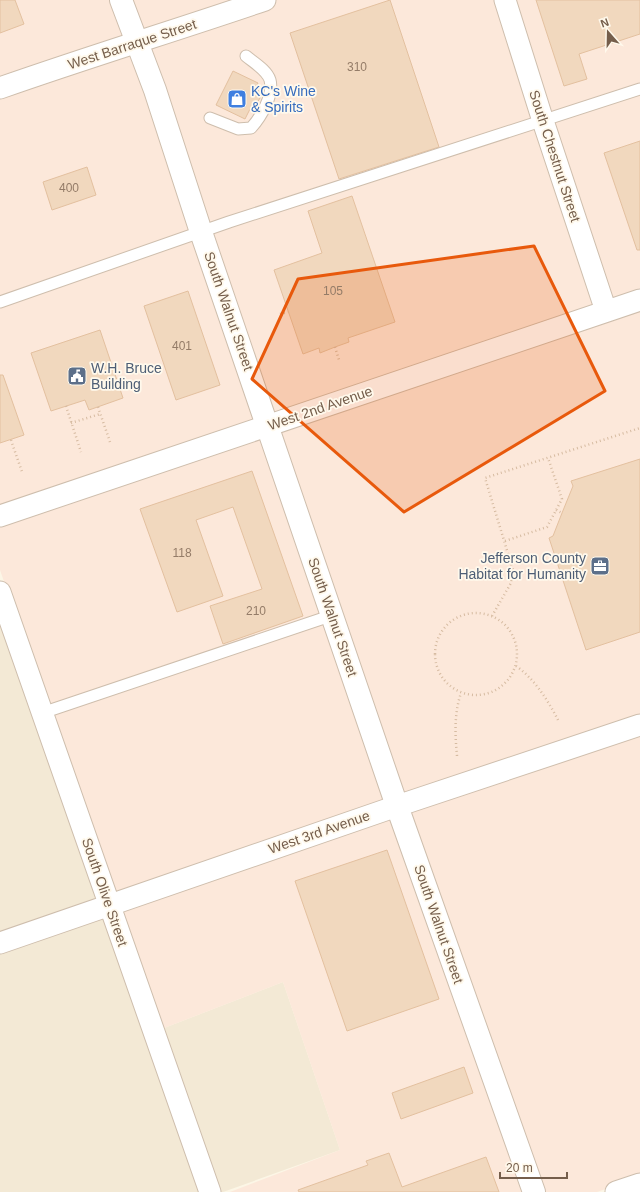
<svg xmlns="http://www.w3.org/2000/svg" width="640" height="1192" viewBox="0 0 640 1192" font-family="Helvetica,sans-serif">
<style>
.residential{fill:#f3e9d5}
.commercial{fill:#fce8da}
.building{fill:#f1d8be;stroke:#e3c09f}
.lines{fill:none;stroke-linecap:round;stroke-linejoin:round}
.service-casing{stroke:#cebead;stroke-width:13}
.minor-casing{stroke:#cebead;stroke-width:23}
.tertiary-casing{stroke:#cebead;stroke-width:24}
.path{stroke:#d6bba1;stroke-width:2.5;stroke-dasharray:1 3;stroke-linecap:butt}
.service{stroke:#fff;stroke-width:11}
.minor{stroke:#fff;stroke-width:21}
.tertiary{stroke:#fff;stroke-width:22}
.marked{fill:#e8590c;fill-opacity:0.2;stroke:#e8590c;stroke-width:3;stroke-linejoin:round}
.labels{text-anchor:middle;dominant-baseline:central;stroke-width:3.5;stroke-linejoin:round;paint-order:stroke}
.number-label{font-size:12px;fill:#947c68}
.street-label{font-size:14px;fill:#755e4b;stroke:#fff9ec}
.shop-label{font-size:14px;fill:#366cbe;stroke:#fff9ec;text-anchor:start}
.service-label{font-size:14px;fill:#4e5e75;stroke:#fff9ec;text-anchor:start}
</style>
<rect width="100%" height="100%" fill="#fcf6e6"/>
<path class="residential" d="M 0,618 L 146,1035 L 283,982 L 340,1150 L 223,1192 L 0,1192 Z"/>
<path class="commercial" d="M 0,0 L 640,0 L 640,1177 L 597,1192 L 230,1192 L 340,1150 L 283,982 L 159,1030 L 0,570 Z"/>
<path class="building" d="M 0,0 L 15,0 L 24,24 L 0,33 Z
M 390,0 L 439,147 L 339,179 L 290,33 Z
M 536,0 L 640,0 L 640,34 L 579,54 L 587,79 L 564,86 Z
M 233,71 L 258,83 L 255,89 L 263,93 L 254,108 L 251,107 L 245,119 L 216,105 Z
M 640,141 L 640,250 L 637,250 L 604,153 Z
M 87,167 L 96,195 L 52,210 L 43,182 Z
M 352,196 L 395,322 L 348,338 L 349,342 L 335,347 L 320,353 L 319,348 L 303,354 L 274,270 L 322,253 L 308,211 Z
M 188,291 L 220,385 L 176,400 L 144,306 Z
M 100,330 L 123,398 L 89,410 L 85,400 L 51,411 L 31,353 Z
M 0,375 L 3,375 L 24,435 L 0,443 Z
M 640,459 L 640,632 L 586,650 L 549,538 L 553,536 L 562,513 L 573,486 L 571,481 Z
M 252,471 L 303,616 L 223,644 L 210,606 L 262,589 L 233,507 L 196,520 L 223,596 L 177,612 L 140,509 Z
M 387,850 L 439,999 L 347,1031 L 295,881 Z
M 464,1067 L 473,1093 L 401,1119 L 392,1093 Z
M 389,1153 L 402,1187 L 486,1157 L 499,1192 L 299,1192 L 298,1190 L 368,1165 L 366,1161 Z"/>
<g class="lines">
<defs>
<path id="service" d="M 210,118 L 238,129 L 251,128 C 261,117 274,95 270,80 C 267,70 253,62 246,56
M 0,302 L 229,222 L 640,89
M 42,713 L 333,615"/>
<path id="minor" d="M 505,0 L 543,121 L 606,311
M 0,88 C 88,57 177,30 265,0
M 0,516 L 640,300
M 0,592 L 210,1192
M 0,943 L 397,806 L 640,725
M 616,1192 L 640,1184"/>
<path id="tertiary" d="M 121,0 L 155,90 L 201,232 L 397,806 L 534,1192"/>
</defs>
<use href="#service" class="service-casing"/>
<use href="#minor" class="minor-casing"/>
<use href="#tertiary" class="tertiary-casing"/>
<path class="path" d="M 280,314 L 288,312
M 335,347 L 339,360
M 66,406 L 81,452
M 98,407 L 110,442
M 71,423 L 100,414
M 11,440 L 22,472
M 556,510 L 562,513
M 505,541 L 547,527 L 562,499 L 548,458
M435 654a41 41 0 1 1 82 0a41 41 0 1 1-82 0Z
M 492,616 L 511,583 L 513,570 L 485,478 L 640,428
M 516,666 C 535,679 549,702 559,722
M 457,756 C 455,734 454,714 461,693"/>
<use href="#service" class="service"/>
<use href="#minor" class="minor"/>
<use href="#tertiary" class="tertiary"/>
</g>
<path class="marked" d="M 534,246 L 605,391 L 404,512 L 252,379 L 298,279 Z"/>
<defs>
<symbol id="shop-square" viewBox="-11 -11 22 22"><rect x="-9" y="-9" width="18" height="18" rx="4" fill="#3f7fe0" stroke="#fff9ec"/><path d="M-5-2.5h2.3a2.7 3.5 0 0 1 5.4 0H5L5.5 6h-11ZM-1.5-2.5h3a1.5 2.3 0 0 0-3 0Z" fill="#fff"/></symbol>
<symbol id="civic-square" viewBox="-11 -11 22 22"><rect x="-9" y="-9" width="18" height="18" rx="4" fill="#5c6f8a" stroke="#fff9ec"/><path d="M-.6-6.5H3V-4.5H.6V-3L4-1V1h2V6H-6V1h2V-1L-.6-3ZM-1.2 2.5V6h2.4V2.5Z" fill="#fff"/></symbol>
<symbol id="office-square" viewBox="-11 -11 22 22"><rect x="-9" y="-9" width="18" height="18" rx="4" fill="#5c6f8a" stroke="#fff9ec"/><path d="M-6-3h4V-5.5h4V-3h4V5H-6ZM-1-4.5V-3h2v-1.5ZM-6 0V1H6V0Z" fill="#fff"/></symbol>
</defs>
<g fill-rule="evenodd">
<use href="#shop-square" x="226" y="88" width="22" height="22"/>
<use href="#civic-square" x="66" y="365" width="22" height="22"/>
<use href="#office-square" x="589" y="555" width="22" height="22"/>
</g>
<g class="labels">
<g class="number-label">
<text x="357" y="67">310</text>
<text x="69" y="188">400</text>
<text x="333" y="291">105</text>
<text x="182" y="346">401</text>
<text x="182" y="553">118</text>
<text x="256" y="611">210</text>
</g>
<g class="street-label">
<text transform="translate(132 44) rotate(-18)">West Barraque Street</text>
<text transform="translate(555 156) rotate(72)">South Chestnut Street</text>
<text transform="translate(229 311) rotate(71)">South Walnut Street</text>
<text transform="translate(320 408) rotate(-19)">West 2nd Avenue</text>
<text transform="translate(333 617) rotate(71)">South Walnut Street</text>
<text transform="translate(319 832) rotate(-19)">West 3rd Avenue</text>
<text transform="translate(105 892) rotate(71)">South Olive Street</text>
<text transform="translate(439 924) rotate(71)">South Walnut Street</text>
</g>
<g class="shop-label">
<text x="251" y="91">KC's Wine<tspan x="251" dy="16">&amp; Spirits</tspan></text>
</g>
<g class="service-label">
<text x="91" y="368">W.H. Bruce<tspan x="91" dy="16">Building</tspan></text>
<text x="586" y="558" text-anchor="end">Jefferson County<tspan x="586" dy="16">Habitat for Humanity</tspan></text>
</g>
</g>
<g transform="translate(608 32) rotate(340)" stroke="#fff9ec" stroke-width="3" paint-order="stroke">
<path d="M0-3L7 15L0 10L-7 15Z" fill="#755e4b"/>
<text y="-6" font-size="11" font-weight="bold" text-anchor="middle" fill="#755e4b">N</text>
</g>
<path d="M500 1172v6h67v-6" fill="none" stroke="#755e4b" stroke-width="2"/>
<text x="506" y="1172" font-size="12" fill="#755e4b" stroke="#fff9ec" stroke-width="3" paint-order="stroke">20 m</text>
</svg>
